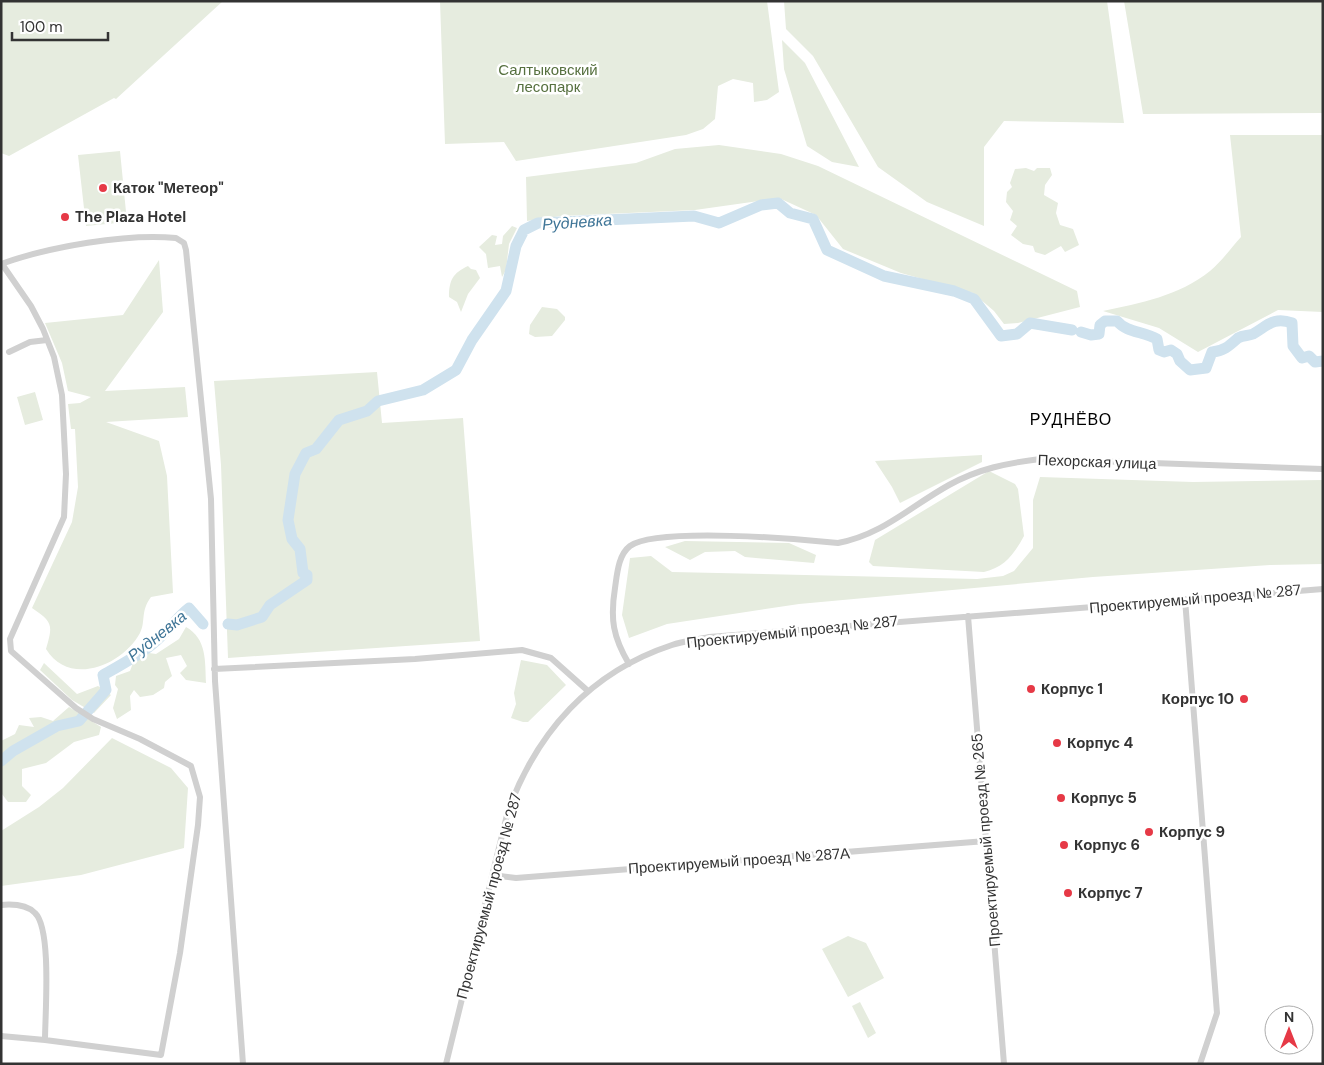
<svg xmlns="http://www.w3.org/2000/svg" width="1324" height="1065" viewBox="0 0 1324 1065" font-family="'DM Sans',sans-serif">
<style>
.green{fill:#e6ecdf}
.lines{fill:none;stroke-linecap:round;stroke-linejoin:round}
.river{stroke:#cfe2ee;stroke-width:11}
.minor{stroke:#d0d0d0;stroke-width:6}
.poi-dot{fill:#e63946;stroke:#fff;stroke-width:2}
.labels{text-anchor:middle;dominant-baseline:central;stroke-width:5;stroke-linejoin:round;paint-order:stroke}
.park-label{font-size:15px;fill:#56703f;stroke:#fff}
.poi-label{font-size:15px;font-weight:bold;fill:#333;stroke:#fff;text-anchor:start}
.street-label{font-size:15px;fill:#333;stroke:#fff}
.water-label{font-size:16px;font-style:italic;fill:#3f7597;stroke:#fff}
.neighbourhood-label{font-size:16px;letter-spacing:1px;fill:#000;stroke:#fff}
</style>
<rect width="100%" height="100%" fill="#fff"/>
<path class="green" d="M 1,1 L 223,1 L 116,99 L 114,98 L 9,156 L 1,153 Z
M 440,1 L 767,1 L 779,92 L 767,100 L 754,102 L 753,83 L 733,79 L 718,86 L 715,119 L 703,129 L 686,135 L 516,161 L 504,142 L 445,144 Z
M 784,1 L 1107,1 L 1124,123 L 1004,121 L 984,147 L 984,226 L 927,202 L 878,167 L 813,56 L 786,29 Z
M 1124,1 L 1323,1 L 1323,113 L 1143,114 Z
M 782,40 L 805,63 L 859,167 L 832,162 L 807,146 L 784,69 Z
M 1230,135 L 1323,135 L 1323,312 L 1278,310 L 1198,352 L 1159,328 L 1103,311 C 1140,303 1179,296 1210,271 C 1221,262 1231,248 1241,237 Z
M 719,145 L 781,154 L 818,166 L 1077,291 L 1080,307 L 1018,323 L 1004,324 L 994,311 L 973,293 L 901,273 L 843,249 L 816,215 L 779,198 L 695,210 L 561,216 L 527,221 L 526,177 L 636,163 L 675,149 Z
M 120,151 L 127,222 L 86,226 L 78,155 Z
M 1026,168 L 1034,171 L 1037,168 L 1050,168 L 1052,175 L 1045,185 L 1044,195 L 1058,203 L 1056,213 L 1060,225 L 1073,229 L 1079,245 L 1065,252 L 1061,246 L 1045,255 L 1035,252 L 1033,246 L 1023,244 L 1011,235 L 1017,226 L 1010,220 L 1013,211 L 1006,202 L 1007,192 L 1012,187 L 1010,183 L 1015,169 Z
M 512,226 L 517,228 L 509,244 L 506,270 L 502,277 L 500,266 L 488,268 L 486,254 L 479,247 L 492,235 L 497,236 L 495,245 L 502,244 L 503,236 Z
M 159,260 L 163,312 L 105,391 L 185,387 L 188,417 L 106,422 L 159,441 L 167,476 L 173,593 L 151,597 C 140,612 146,621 140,633 C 122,666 69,687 46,649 C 53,625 53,622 32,608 L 72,522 L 78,487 L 75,429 L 71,429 L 68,404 L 80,403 L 91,397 L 68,391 L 62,363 L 45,323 L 123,315 Z
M 468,266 L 471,269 L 476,270 L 480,278 L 468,294 L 461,312 L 457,302 L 449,297 C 449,280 453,273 468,266 Z
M 542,307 L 557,309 L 565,317 L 565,320 L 552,336 L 535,337 L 529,334 L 530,325 Z
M 377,372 L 382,423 L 463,418 L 480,641 L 228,658 L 221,465 L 214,381 Z
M 35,392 L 43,420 L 25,425 L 17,397 Z
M 982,455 L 982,462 L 900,503 L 892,487 L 875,461 Z
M 989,471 L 1015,484 L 1018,489 L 1024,536 C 1014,554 1005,567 984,572 L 873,566 L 869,562 L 875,540 Z
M 1040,477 L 1193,482 L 1323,480 L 1323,564 L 1270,565 L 1093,577 L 799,604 L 667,624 L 629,638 L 622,615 L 630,558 L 651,556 L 672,572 L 977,579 L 1003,576 L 1014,571 L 1033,548 L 1033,500 Z
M 685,541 L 789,543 L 816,555 L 814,563 L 745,557 L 735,551 L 705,552 L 690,560 L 665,547 Z
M 186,627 C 207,639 205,661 206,683 L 186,680 L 180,673 L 187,666 L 181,655 L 166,658 L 172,676 L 165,682 L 164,688 L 153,695 L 140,697 L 134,690 L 130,696 L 131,710 L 117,719 L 113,708 L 118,689 L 115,685 L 116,676 L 130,671 L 133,663 L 149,653 L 156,654 L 179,639 Z
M 521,660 L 547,665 L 566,685 L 528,722 L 523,722 L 511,718 L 516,704 L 514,693 Z
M 44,663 L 77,694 L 98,686 L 111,695 L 94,713 L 72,700 L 40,670 Z
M 69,707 L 101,727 L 99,735 L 74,742 L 46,763 L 22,769 L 22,786 L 31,795 L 26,802 L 8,802 L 2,794 L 1,741 L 15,734 L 19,725 L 34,727 L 29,718 L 41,717 L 53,721 Z
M 112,738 L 171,768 L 188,788 L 184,848 L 81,875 L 1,886 L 1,831 L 39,807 L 63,788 Z
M 848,936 L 866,943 L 884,978 L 848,997 L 822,949 Z
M 860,1002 L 876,1033 L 868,1038 L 852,1006 Z"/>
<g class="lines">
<path class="river" d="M 1081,332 L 1091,335 L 1099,334 L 1100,325 L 1105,321 L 1117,321 C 1127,333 1143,331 1157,339 L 1159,350 L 1164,352 L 1171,350 L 1177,354 L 1180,361 L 1190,370 L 1206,368 L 1212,352 C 1224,351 1229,346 1238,338 C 1243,335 1248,336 1253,334 C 1267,326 1274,316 1292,323 L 1293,346 L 1302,358 L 1309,356 L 1315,362 L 1323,361
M 228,624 L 237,625 L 262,617 L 270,605 L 307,580 L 307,575 L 303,573 L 300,549 L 292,539 L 288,520 L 295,474 L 306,453 L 316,449 L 339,420 L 367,411 L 378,401 L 423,390 L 456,370 L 472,340 L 506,291 L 516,246 L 524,230 L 538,223 L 694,216 L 719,223 L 761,205 L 778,203 L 790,213 L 813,219 L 827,250 L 884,276 L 954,291 L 974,299 L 1001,336 L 1017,334 L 1030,323 L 1072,330
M 1,761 L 13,751 L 57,726 L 79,721 L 106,690 L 103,675 C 121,665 140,655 156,641 C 168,631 176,618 189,608 L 203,624"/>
<path class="minor" d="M 1,264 C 48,247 127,233 176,238 L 184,243 L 186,250 L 211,499 L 215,681 L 243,1064
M 9,352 L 30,342 L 47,340
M 1185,599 L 1217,1013 L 1200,1064
M 968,616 L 1004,1064
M 629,664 C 613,637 610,619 615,588 C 617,575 618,555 630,546 C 657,527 801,539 838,543 C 882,535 911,506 949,485 C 978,469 1007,463 1040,459 L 1323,469
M 214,669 L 415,659 L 522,650 L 551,658 L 588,691
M 492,875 L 516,878 L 986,841
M 1,905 C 12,904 27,905 35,913 C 52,929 45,1015 45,1040
M 1,1036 L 45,1040 L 161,1055 L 180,953 L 198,825 L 200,797 L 191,766 L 140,739 L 93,719 L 76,708 L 11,651 L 10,639 L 64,517 L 66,474 L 62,395 L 54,357 L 43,329 L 31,306 L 2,264
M 446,1064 L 508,811 C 537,732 590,672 672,645 C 684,641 697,640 709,637 L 1323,589"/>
</g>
<g class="poi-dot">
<circle cx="103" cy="188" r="5"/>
<circle cx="65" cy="217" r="5"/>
<circle cx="1031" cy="689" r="5"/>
<circle cx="1244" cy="699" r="5"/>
<circle cx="1057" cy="743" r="5"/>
<circle cx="1061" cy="798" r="5"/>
<circle cx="1149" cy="832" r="5"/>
<circle cx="1064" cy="845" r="5"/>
<circle cx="1068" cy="893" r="5"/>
</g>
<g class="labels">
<g class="park-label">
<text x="548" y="70">Салтыковский<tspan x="548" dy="17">лесопарк</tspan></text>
</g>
<g class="poi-label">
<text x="113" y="188">Каток "Метеор"</text>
<text x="75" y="217">The Plaza Hotel</text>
<text x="1041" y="689">Корпус 1</text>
<text x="1234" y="699" text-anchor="end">Корпус 10</text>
<text x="1067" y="743">Корпус 4</text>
<text x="1071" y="798">Корпус 5</text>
<text x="1159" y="832">Корпус 9</text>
<text x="1074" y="845">Корпус 6</text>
<text x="1078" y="893">Корпус 7</text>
</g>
<g class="street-label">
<text transform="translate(1097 462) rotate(2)">Пехорская улица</text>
<text transform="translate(1195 599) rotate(-5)">Проектируемый проезд № 287</text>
<text transform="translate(792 632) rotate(-6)">Проектируемый проезд № 287</text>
<text transform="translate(986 840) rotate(-95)">Проектируемый проезд № 265</text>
<text transform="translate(739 861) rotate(-4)">Проектируемый проезд № 287А</text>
<text transform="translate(489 896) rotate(-75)">Проектируемый проезд № 287</text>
</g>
<g class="water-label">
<text transform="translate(577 222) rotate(-4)">Рудневка</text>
<text transform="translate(157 636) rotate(-39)">Рудневка</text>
</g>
<g class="neighbourhood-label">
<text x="1071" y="419">РУДНЁВО</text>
</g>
</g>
<rect width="1324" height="1065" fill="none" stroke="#333333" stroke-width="5"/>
<g transform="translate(1289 1030)"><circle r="24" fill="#ffffff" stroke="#adadad"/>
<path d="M0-4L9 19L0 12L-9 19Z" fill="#e63946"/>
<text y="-8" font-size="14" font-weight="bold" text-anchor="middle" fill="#333333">N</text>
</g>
<path d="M12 32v8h96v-8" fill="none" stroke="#333333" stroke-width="2.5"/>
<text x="20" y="32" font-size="15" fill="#333333" stroke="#ffffff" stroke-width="4" paint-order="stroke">100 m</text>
</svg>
